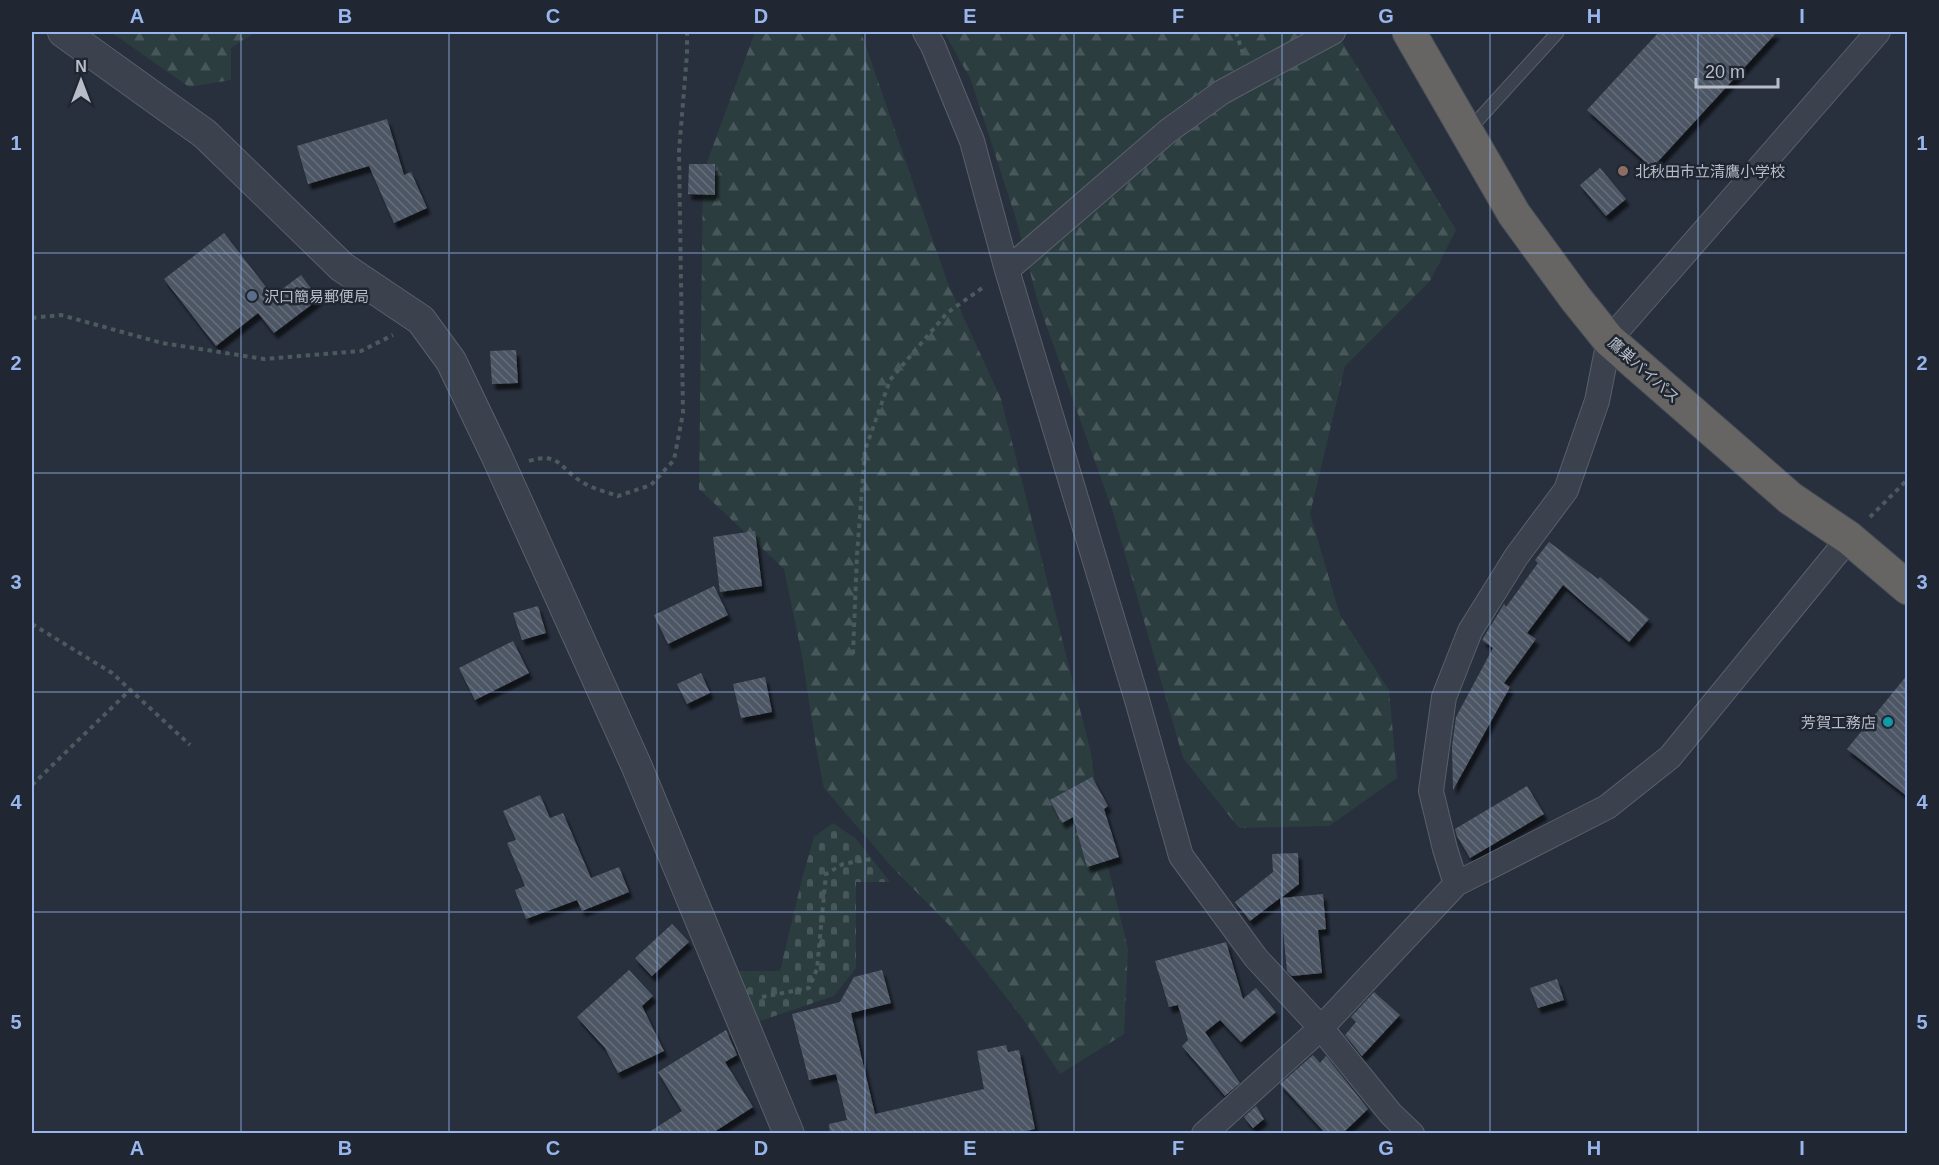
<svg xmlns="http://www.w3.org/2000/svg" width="1939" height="1165" viewBox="0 0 1939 1165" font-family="Helvetica,'Noto Sans JP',sans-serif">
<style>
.forest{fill:url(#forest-firs)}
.cemetery{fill:url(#cemetery-stones)}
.building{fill:url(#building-back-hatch);filter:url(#shadow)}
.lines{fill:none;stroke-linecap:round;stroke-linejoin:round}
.service-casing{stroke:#59606b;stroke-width:14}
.minor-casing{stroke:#59606b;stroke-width:26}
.tertiary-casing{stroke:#59606b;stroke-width:32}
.trunk-casing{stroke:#464d58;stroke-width:35}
.path{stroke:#4a5a5d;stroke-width:4;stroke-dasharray:4.5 4.5;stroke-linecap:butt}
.service{stroke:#3b424d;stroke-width:12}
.minor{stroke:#3b424d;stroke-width:24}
.tertiary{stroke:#3b424d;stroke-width:30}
.trunk{stroke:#666563;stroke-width:33}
.grid{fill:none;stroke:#98b6ed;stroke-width:1.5;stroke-opacity:0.55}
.education-dot{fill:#8d6e63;stroke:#202732;stroke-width:2}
.service-dot{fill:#5c6f8a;stroke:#202732;stroke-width:2}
.culture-dot{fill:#0f9aa8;stroke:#202732;stroke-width:2}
.labels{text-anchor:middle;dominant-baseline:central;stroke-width:5;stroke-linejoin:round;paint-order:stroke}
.poi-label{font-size:15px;fill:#b8bdc8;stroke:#202732;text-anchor:start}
.street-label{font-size:15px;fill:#b8bdc8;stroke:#202732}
.neatline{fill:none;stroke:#98b6ed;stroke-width:2}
.grid-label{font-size:20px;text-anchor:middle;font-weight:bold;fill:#98b6ed}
</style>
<defs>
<pattern id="forest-firs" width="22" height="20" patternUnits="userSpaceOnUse" patternTransform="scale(1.5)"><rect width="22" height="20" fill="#2b3d3f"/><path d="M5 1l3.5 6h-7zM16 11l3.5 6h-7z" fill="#485759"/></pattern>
<pattern id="cemetery-stones" width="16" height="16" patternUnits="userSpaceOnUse" patternTransform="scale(1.5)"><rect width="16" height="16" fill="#2b3d3f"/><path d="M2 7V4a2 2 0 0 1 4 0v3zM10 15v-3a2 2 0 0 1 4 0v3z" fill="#485759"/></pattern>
<pattern id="building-back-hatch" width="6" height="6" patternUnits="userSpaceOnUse" patternTransform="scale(1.5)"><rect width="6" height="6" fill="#4e5765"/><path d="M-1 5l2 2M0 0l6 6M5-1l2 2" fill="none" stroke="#656d7a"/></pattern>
<filter id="shadow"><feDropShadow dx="3.5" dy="6" stdDeviation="1.5" flood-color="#0009"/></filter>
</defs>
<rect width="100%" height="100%" fill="#28303d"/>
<path class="forest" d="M 111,32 L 256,32 L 231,48 L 231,80 L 189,87 Z
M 755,32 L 861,32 L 947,281 L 1001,399 L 1091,753 L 1104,850 L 1128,949 L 1124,1034 L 1060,1074 L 1023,1019 L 951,927 L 892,867 L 824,788 L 817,753 L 802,656 L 784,569 L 699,489 L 703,173 Z
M 944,32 L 1336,32 L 1456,230 L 1430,281 L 1345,366 L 1310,514 L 1340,615 L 1389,690 L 1397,778 L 1329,826 L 1239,828 L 1183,758 L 1113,512 L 1038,302 L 1016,219 L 971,80 Z"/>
<path class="cemetery" d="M 833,823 L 856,839 L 890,882 L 856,882 L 856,968 L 834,996 L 757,1022 L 739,971 L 780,971 L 802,879 L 814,837 Z"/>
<path class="building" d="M 1659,32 L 1777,32 L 1652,168 L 1587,110 Z
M 387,119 L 404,175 L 411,172 L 427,208 L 394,223 L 369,166 L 308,184 L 297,146 Z
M 689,164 L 715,164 L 715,195 L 688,194 Z
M 1600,168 L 1626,199 L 1606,216 L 1580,185 Z
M 224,233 L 273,296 L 301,275 L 319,299 L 274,333 L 258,313 L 216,346 L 164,279 Z
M 516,350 L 518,383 L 492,384 L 490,351 Z
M 755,531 L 762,586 L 720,592 L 713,537 Z
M 1549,542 L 1598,579 L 1600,577 L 1649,619 L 1629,642 L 1563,585 L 1527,633 L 1536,639 L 1504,683 L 1510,687 L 1453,790 L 1452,746 L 1456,717 L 1493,648 L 1482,640 L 1504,604 L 1506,607 L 1538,563 L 1535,560 Z
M 714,586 L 728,615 L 668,644 L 654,615 Z
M 538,606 L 546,633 L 522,640 L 513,613 Z
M 513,641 L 529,673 L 475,700 L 459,668 Z
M 701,673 L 710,693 L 687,704 L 677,684 Z
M 1908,674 L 1908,797 L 1847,749 Z
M 765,677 L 772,712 L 741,718 L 733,684 Z
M 1092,777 L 1108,806 L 1104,809 L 1119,857 L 1087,867 L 1073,817 L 1062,823 L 1050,800 Z
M 1527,786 L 1544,814 L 1470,858 L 1457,836 L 1455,829 Z
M 540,795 L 550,818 L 563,813 L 591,878 L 619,867 L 629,892 L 582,911 L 577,900 L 526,919 L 515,890 L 525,886 L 507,843 L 516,840 L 503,811 Z
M 1298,853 L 1299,884 L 1281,898 L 1323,894 L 1326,929 L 1318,930 L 1322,973 L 1292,976 L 1287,971 L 1280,898 L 1250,921 L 1235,902 L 1273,872 L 1272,854 Z
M 672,924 L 689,942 L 652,976 L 635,958 Z
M 1226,942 L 1243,999 L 1256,988 L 1276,1012 L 1241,1042 L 1220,1020 L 1205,1032 L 1240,1083 L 1225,1096 L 1182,1046 L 1188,1040 L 1178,1005 L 1169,1007 L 1155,961 Z
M 629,970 L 653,996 L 642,1006 L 664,1051 L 618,1073 L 605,1048 L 577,1017 Z
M 882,970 L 891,1003 L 851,1013 L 875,1114 L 984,1089 L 977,1051 L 1006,1045 L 1008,1052 L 1019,1050 L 1035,1129 L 1014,1134 L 830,1134 L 829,1124 L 847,1120 L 836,1074 L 809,1080 L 792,1014 L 840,1002 L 854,977 Z
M 1557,979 L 1564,1000 L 1538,1008 L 1530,988 Z
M 1374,992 L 1400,1015 L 1362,1056 L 1345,1035 L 1356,1022 L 1351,1017 Z
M 726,1030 L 737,1055 L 725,1062 L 753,1107 L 711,1134 L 646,1134 L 682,1111 L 658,1072 Z
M 1313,1055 L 1320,1063 L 1326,1056 L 1368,1109 L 1342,1134 L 1326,1134 L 1280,1084 Z
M 1256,1106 L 1264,1119 L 1253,1128 L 1244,1117 Z"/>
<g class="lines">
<defs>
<path id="service" d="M 1468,131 L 1558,32"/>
<path id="minor" d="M 925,32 L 933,46 L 972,141 L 1007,270 L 1137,700 L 1181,856 L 1256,958 L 1321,1028 L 1391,1114 L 1412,1134
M 1007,270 L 1168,131 L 1222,92 L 1333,32
M 1456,884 L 1445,849 L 1431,791 L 1444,697 L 1470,631 L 1516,557 L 1566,490 L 1597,401 L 1609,340 L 1878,32
M 1204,1134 L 1321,1028 L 1456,884 L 1607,807 L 1670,757 L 1849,538"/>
<path id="tertiary" d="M 63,32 L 205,134 L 342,267 L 421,320 L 451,361 L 497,457 L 637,767 L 789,1134"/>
<path id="trunk" d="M 1409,32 L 1514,214 L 1576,299 L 1609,340 L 1790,498 L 1849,538 L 1908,588"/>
</defs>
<use href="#service" class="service-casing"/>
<use href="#minor" class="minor-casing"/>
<use href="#tertiary" class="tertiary-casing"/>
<use href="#trunk" class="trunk-casing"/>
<path class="path" d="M 1236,32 L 1243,54
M 32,318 L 61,315 L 162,343 L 264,359 L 361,351 L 393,335
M 529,461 C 560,451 561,470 582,482 C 593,489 607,492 618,496 L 651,485 L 674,460 L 683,413 L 679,151 L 687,54 L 687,32
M 1870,517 L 1908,479
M 32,624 L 112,673 L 190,745
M 853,654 L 857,555 L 865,450 L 890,380 L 947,313 L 985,286
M 32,785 L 130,690
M 762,997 L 809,988 L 817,969 L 826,874 L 843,864 L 872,859"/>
<use href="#service" class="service"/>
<use href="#minor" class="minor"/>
<use href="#tertiary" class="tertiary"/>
<use href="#trunk" class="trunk"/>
</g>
<path class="grid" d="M 241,32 L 241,1134M 449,32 L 449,1134M 657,32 L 657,1134M 865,32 L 865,1134M 1074,32 L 1074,1134M 1282,32 L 1282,1134M 1490,32 L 1490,1134M 1698,32 L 1698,1134M 32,253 L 1908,253M 32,473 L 1908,473M 32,692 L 1908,692M 32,912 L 1908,912"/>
<circle class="education-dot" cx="1623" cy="171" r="6"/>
<circle class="service-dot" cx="252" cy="296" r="6"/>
<circle class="culture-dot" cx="1888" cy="722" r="6"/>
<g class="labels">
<g class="poi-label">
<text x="1635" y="171">北秋田市立清鷹小学校</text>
<text x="264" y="296">沢口簡易郵便局</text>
<text x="1876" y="722" text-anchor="end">芳賀工務店</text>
</g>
<g class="street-label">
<text transform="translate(1644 370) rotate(42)">鷹巣バイパス</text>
</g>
</g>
<rect width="1939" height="1165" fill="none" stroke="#202732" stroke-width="66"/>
<g transform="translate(81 81)" stroke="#202732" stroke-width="4.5" paint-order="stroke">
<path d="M0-4.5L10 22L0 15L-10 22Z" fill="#b8bdc8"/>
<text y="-9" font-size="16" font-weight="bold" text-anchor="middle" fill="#b8bdc8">N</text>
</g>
<path d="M1696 78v9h82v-9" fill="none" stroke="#b8bdc8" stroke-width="3"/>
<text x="1705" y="78" font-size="18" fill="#b8bdc8" stroke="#202732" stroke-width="4.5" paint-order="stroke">20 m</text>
<rect x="33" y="33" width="1873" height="1099" class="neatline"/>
<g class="grid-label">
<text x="137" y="23">A</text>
<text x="345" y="23">B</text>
<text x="553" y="23">C</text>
<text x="761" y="23">D</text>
<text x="970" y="23">E</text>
<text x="1178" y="23">F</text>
<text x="1386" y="23">G</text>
<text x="1594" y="23">H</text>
<text x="1802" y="23">I</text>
<text x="16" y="150">1</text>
<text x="1922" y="150">1</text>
<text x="16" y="370">2</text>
<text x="1922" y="370">2</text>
<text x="16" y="589">3</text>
<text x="1922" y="589">3</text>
<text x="16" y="809">4</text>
<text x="1922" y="809">4</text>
<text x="16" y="1029">5</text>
<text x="1922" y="1029">5</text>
<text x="137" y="1155">A</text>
<text x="345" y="1155">B</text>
<text x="553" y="1155">C</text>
<text x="761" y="1155">D</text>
<text x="970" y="1155">E</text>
<text x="1178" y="1155">F</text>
<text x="1386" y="1155">G</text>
<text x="1594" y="1155">H</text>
<text x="1802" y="1155">I</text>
</g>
</svg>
